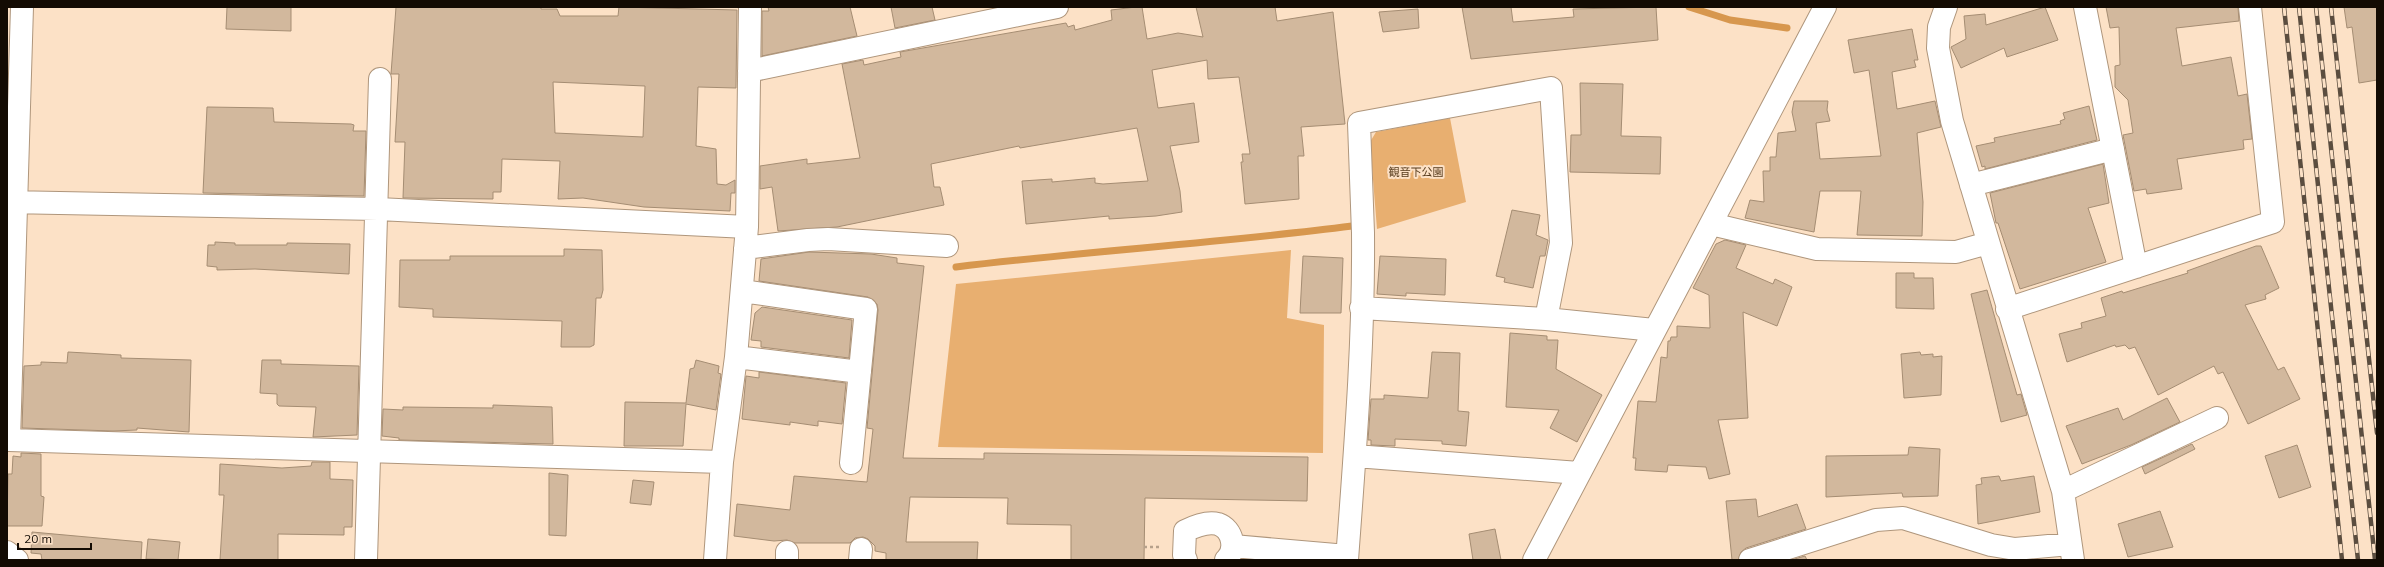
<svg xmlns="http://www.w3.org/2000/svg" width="2384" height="567" viewBox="0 0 2384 567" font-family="Mulish,'Noto Sans JP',sans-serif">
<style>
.green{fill:#e8af70}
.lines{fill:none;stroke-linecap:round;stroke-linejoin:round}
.stream{stroke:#d7974e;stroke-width:7}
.building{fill:#d2b89d;stroke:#a58d73;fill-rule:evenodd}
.minor-casing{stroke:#af967c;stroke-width:24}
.path{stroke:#b6a18b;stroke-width:2.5;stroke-dasharray:3 3;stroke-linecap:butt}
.minor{stroke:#fff;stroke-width:22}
.rail-casing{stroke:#5b4d3f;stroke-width:4.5}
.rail{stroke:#fce1c6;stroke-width:3;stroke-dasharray:9;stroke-linecap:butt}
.labels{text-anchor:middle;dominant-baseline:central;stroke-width:4;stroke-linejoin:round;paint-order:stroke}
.park-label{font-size:11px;fill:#553a1b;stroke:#fce1c6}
</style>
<rect width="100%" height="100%" fill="#fce1c6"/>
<path class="green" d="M 1450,118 L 1466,202 L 1377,229 L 1370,142 L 1376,132 Z
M 1291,250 L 1287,318 L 1324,325 L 1323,453 L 938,447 L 956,284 Z"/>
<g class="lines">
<path class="stream" d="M 1689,7 L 1730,20 L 1787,28
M 956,267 C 1088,251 1220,243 1352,226"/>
</g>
<path class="building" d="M 227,7 L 291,7 L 291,31 L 226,29 Z
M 396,7 L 541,7 L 541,9 L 557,9 L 560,16 L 618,16 L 619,7 L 737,10 L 736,88 L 698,87 L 696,146 L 716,149 L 717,184 L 726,185 L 735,180 L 735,193 L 731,193 L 730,211 L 644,207 L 583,198 L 558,199 L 560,161 L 502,159 L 501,192 L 493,192 L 493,199 L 403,198 L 405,142 L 395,142 L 399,74 L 391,74 ZM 553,82 L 645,86 L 643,137 L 555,133 Z
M 768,7 L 850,7 L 857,36 L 762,56 L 762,11 L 769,11 Z
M 891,7 L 932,7 L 935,20 L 895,28 Z
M 1136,7 L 1142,7 L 1147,39 L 1178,33 L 1203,37 L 1196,7 L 1275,7 L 1277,21 L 1333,12 L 1345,124 L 1301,127 L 1304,156 L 1298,156 L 1299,199 L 1245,204 L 1241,162 L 1243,162 L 1242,154 L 1250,154 L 1239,77 L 1208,79 L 1207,60 L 1152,70 L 1158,108 L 1194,103 L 1199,142 L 1170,146 L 1180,191 L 1182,212 L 1156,216 L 1109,219 L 1109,216 L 1026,224 L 1022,181 L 1052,179 L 1052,182 L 1095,178 L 1095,183 L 1103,184 L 1148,181 L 1137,128 L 1020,148 L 1019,146 L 931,164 L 934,187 L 940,187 L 944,205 L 837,227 L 778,231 L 772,187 L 760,189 L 760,166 L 807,159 L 807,164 L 860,158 L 842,64 L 863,60 L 864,65 L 901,57 L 900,52 L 1066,23 L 1068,27 L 1074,25 L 1075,30 L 1112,20 L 1111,10 Z
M 1462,7 L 1511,7 L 1513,22 L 1574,17 L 1573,9 L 1656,7 L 1658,40 L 1471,59 Z
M 2045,7 L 2058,40 L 2007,57 L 2004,48 L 1961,68 L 1951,47 L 1966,39 L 1964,16 L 1985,14 L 1986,25 Z
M 2106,7 L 2238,7 L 2239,21 L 2176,28 L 2182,66 L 2231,57 L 2238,96 L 2247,94 L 2252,139 L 2243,140 L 2244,149 L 2177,159 L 2182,189 L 2147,194 L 2146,189 L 2134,191 L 2123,135 L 2133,133 L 2128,100 L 2115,87 L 2115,66 L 2120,65 L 2119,27 L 2110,28 Z
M 2344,7 L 2377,7 L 2377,80 L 2359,83 L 2352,27 L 2347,28 Z
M 1418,9 L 1419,28 L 1383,32 L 1379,12 Z
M 1912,29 L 1918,60 L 1914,60 L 1916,67 L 1892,72 L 1897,109 L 1935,101 L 1941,127 L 1917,133 L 1923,202 L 1922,236 L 1857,235 L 1861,191 L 1820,191 L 1814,232 L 1745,218 L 1750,200 L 1764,202 L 1763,171 L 1770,171 L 1770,157 L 1776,157 L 1778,133 L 1796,131 L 1792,112 L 1794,101 L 1828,101 L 1827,110 L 1830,121 L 1816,123 L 1820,159 L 1881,156 L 1869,70 L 1854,73 L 1848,40 Z
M 1580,83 L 1623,84 L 1621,136 L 1661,137 L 1660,174 L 1570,172 L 1571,135 L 1581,135 Z
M 2089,106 L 2097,140 L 1985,169 L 1985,166 L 1982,167 L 1976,146 L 1995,142 L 1994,138 L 2061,124 L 2060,121 L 2065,119 L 2063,113 Z
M 207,107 L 273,108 L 274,122 L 351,124 L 354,125 L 353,131 L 366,131 L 364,196 L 203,193 Z
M 2103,164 L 2109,203 L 2088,208 L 2106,262 L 2020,289 L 1998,223 L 1996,223 L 1990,193 Z
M 1512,210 L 1540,215 L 1536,235 L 1548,240 L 1545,256 L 1540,256 L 1533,288 L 1504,282 L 1505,278 L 1496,276 Z
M 1725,240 L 1746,245 L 1736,268 L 1773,284 L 1775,279 L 1792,287 L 1777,326 L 1743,312 L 1748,418 L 1718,420 L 1730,474 L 1709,479 L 1706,467 L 1668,465 L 1667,472 L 1635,470 L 1636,458 L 1633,458 L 1638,401 L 1656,402 L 1661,357 L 1667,358 L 1668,341 L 1670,341 L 1671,337 L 1677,337 L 1677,326 L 1710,328 L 1709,295 L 1693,288 L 1716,244 Z
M 215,242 L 235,243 L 235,245 L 287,245 L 287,243 L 350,244 L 349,274 L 255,269 L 217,270 L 217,267 L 207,266 L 208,245 L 215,245 Z
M 2256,246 L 2261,246 L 2279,288 L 2265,295 L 2266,299 L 2245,305 L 2278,370 L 2284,367 L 2300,399 L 2248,424 L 2223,372 L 2218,374 L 2214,366 L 2158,395 L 2135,347 L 2129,349 L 2125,345 L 2116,347 L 2115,345 L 2067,362 L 2059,334 L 2082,328 L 2081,323 L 2106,316 L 2101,298 L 2122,291 L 2123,293 L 2188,273 L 2187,271 Z
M 564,249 L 602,250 L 603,290 L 601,298 L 596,298 L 594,345 L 590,347 L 561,347 L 562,321 L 433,317 L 433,309 L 399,307 L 400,260 L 450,260 L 450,256 L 564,256 Z
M 809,252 L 871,254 L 897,258 L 897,263 L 924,266 L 903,458 L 984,459 L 984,453 L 1308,457 L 1307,501 L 1145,498 L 1144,560 L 1071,560 L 1071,525 L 1007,524 L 1008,498 L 910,497 L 906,542 L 978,542 L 977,560 L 886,560 L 886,553 L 875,551 L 875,546 L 868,539 L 863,537 L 855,538 L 850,543 L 795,543 L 787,540 L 774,541 L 734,536 L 737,504 L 790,510 L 794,476 L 867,482 L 873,429 L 867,428 L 878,310 L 877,304 L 868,297 L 759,281 L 761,259 Z
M 1303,256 L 1343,258 L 1341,313 L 1300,313 Z
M 1380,256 L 1446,259 L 1445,295 L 1406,293 L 1406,296 L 1377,294 Z
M 1896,273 L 1914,273 L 1914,278 L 1933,278 L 1934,309 L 1896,308 Z
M 1987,290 L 2017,395 L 2021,394 L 2027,415 L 2001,422 L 1971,294 Z
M 762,307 L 852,320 L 849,358 L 761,347 L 761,341 L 751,340 L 755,313 Z
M 1510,333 L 1547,336 L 1547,340 L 1558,340 L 1556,369 L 1602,395 L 1577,442 L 1550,428 L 1559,410 L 1506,407 Z
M 68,352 L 121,355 L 121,358 L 191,360 L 189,432 L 137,428 L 137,430 L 113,431 L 22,428 L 24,366 L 41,365 L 41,362 L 67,363 Z
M 1432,352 L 1460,353 L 1458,411 L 1469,412 L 1466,446 L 1442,444 L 1442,441 L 1395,439 L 1395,446 L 1371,445 L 1371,440 L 1368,440 L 1371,399 L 1384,399 L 1384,395 L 1428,398 Z
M 1920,352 L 1921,355 L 1933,354 L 1933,357 L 1942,356 L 1941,395 L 1904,398 L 1901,354 Z
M 262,360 L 281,360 L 281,364 L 359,366 L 357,435 L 313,437 L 316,407 L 279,406 L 277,404 L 277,394 L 260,393 Z
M 696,360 L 719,366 L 718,373 L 721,374 L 716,410 L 686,404 L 683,446 L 624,446 L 625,402 L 686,403 L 690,369 L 694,368 Z
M 759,372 L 846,383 L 842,424 L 818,421 L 818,426 L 790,422 L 790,425 L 742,419 L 746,376 L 759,378 Z
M 2167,398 L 2180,422 L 2131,445 L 2082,464 L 2066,426 L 2118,408 L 2123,420 Z
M 493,405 L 552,407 L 553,444 L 399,440 L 399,438 L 382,436 L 383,409 L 403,410 L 403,407 L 493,408 Z
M 2192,444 L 2195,449 L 2145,474 L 2142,467 Z
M 2297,445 L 2311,487 L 2279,498 L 2265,456 Z
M 1909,447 L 1940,449 L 1938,496 L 1903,497 L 1902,493 L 1826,497 L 1826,456 L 1908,455 Z
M 21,453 L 41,454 L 41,496 L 44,497 L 42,526 L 7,526 L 8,474 L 12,474 L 13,456 L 21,457 Z
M 312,462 L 330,462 L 330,479 L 353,480 L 352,527 L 344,527 L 344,535 L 278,534 L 278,560 L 220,560 L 224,495 L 219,495 L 220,464 L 282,468 L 311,466 Z
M 549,473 L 568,475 L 566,536 L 549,535 Z
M 1999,476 L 2001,481 L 2034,476 L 2040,512 L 1978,524 L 1976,485 L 1982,484 L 1981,478 Z
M 633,480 L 654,482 L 651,505 L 630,503 Z
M 1756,499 L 1758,517 L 1797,504 L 1806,529 L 1746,548 L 1741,552 L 1738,560 L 1732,560 L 1726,501 Z
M 2160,511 L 2173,547 L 2128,557 L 2118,524 Z
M 1495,529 L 1501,560 L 1473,560 L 1469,534 Z
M 32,532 L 142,542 L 141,560 L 42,560 L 41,554 L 31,553 Z
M 148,539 L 180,542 L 178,560 L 146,559 Z
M 1805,556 L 1807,560 L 1791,560 Z"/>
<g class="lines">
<defs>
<path id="minor" d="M 1946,7 L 1939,27 L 1938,48 L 1952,121 L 2063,491 L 2073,560
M 2085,7 L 2136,267
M 749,71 L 1057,7
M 1971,185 L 2113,149
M 7,202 L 378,209 L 747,227
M 1711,224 L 1817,249 L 1956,252 L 1988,243
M 745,248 L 808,240 L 828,239 L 947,246
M 742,291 L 866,309 L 851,463
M 1361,308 L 1546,319 L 1654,330
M 2007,309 L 2273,222 L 2250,7
M 736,357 L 860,372
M 7,440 L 9,440 L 22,7
M 9,440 L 722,462
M 1355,456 L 1579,473
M 2063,491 L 2217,418
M 1233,546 L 1347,556
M 7,552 L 17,560
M 787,552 L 787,560
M 366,560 L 380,79
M 715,560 L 722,462 L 736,357 L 747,227 L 750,7
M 860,560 L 861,549
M 1186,560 L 1184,555 L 1185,531 C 1195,526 1207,521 1218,524 C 1233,529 1237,550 1226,560
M 1347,560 C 1355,451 1364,342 1363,233 C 1362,196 1360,160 1359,123 L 1551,88 L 1561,243 L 1546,319
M 1534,560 L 1825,7
M 1750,560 L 1876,520 L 1903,518 L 1991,545 L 2015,549 L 2070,544"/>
</defs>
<use href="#minor" class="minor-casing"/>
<path class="path" d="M 1144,547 L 1162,547"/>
<use href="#minor" class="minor"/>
<defs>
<path id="rail" d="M 2284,7 L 2342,560
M 2299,7 L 2358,560
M 2316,7 L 2375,560
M 2331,7 L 2377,433"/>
</defs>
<use href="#rail" class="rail-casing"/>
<use href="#rail" class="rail"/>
</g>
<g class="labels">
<g class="park-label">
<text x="1416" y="172">観音下公園</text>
</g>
</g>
<rect width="2384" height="567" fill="none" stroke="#130b03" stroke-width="16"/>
<path d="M18 543v6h73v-6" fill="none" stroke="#130b03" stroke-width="2"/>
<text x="24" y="543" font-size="12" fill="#130b03" stroke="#fce1c6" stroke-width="3" paint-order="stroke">20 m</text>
</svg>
